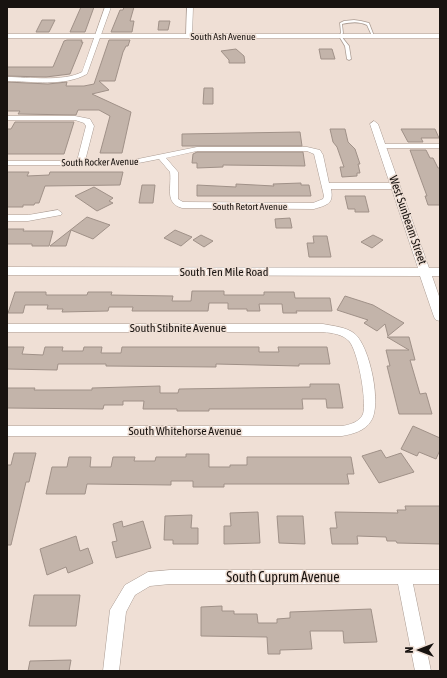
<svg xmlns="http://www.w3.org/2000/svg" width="447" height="678" viewBox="0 0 447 678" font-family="'Asap Condensed',sans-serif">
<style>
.building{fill:#c3b4aa;stroke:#a09188}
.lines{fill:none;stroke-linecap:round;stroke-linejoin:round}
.service-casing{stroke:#ab9c93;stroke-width:1.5}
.minor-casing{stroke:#ab9c93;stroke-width:1}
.tertiary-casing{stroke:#ab9c93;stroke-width:1}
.service{fill:#fff;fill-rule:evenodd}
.minor{fill:#fff;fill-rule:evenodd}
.tertiary{fill:#fff;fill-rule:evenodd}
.labels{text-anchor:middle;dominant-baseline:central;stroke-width:3;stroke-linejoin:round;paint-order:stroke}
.far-street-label{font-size:10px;fill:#181310;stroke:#efdfd5}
.street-label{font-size:12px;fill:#181310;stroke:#efdfd5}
.near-street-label{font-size:14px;fill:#181310;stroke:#efdfd5}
</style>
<rect width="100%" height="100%" fill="#efdfd5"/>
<path class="building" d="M 81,7 L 94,7 L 85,32 L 70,32 Z
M 124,7 L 134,7 L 130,21 L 134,21 L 132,32 L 111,32 L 120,10 L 123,10 Z
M 42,20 L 55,20 L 49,32 L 36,32 Z
M 159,21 L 170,21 L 168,30 L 158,30 Z
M 67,40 L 82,40 L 81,42 L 83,42 L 70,74 L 46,77 L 7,76 L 7,67 L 53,67 L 64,41 Z
M 109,40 L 130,40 L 128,46 L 126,46 L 123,52 L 115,81 L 99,81 L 109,90 L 92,94 L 131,112 L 122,153 L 100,153 L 110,116 L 99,110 L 78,110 L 76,115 L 18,114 L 20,111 L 7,111 L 7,82 L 48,84 L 67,82 L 66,86 L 84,86 L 94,84 Z
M 236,49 L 244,56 L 245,63 L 229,63 L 229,60 L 221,51 Z
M 319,49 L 332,49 L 335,59 L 321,59 Z
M 204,88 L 213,88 L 213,104 L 203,104 Z
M 15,122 L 74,122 L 64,154 L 7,154 L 7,129 L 11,129 Z
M 330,129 L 345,129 L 348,142 L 355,149 L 360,164 L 358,164 L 360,173 L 357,173 L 357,176 L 342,177 L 340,167 L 344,167 L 337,147 L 333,142 Z
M 401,129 L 435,129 L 439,138 L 421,138 L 423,142 L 408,142 Z
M 300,132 L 302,146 L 182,146 L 182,134 Z
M 410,150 L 426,150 L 430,158 L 433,158 L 438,168 L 440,168 L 440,205 L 428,205 L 425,196 L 427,196 Z
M 197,152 L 303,152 L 305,166 L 223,165 L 223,167 L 197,168 L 197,163 L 192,163 L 193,154 Z
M 7,172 L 29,172 L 27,176 L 49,175 L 50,172 L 123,172 L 120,185 L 45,186 L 39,203 L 35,203 L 34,205 L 23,205 L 23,207 L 7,207 Z
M 301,183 L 301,185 L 309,185 L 311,196 L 197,196 L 197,185 L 236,187 L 236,184 L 274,186 L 273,184 Z
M 142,185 L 155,185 L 153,203 L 139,203 Z
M 94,187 L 113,198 L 109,201 L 113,203 L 97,211 L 75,196 Z
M 345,196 L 365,196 L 369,212 L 355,212 L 355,209 L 348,209 Z
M 87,217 L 110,225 L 93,239 L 71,230 L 66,246 L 50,246 Z
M 290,218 L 292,228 L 276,228 L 275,219 Z
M 7,229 L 24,229 L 23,231 L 53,231 L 49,246 L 32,246 L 32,244 L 7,244 Z
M 175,230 L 192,237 L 181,246 L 164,238 Z
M 201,235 L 213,241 L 204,247 L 193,240 Z
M 373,235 L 383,240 L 372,248 L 361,242 Z
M 313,236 L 327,236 L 331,257 L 309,257 L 307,243 L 314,243 Z
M 192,291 L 224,291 L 224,295 L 264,295 L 264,292 L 294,292 L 295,298 L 330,298 L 332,311 L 296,311 L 297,313 L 283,313 L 282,304 L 259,304 L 260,311 L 247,311 L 247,309 L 228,309 L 228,303 L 209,303 L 208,311 L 132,311 L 133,307 L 109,307 L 108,311 L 62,312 L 63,309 L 47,309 L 48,305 L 25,305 L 23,313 L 8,313 L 15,292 L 46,292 L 46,295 L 87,295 L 88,292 L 112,292 L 111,295 L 173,296 L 172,301 L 191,301 Z
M 345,296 L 373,305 L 404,323 L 388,336 L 385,324 L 377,331 L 364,323 L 368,320 L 337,310 Z
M 387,337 L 409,337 L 415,360 L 410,360 L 420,394 L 426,393 L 432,414 L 399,414 L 387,366 L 390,366 L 386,350 L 409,350 Z
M 7,347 L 24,347 L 22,354 L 43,355 L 45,347 L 63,347 L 62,351 L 83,351 L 84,347 L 102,347 L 101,353 L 121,353 L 122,347 L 259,347 L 259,352 L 279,352 L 278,347 L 327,347 L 330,364 L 299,364 L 299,366 L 216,364 L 216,367 L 106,366 L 106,364 L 58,364 L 57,370 L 7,369 Z
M 310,384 L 339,384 L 343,408 L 327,408 L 326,399 L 302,399 L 303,409 L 209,409 L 209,411 L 177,411 L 177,409 L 143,409 L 144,401 L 123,401 L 123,405 L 104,405 L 103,409 L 7,408 L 7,388 L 35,388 L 34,390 L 92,390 L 92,388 L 160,386 L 160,393 L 178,393 L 179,389 L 310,387 Z
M 413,426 L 440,438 L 440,450 L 436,459 L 419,452 L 417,456 L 401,449 Z
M 381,450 L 386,458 L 401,453 L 414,472 L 379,483 L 362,456 Z
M 14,453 L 36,453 L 29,482 L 26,482 L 11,545 L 7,545 L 7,465 L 11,465 Z
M 186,454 L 209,454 L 209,467 L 230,467 L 230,465 L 247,465 L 247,457 L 351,457 L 354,474 L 347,474 L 349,484 L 224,484 L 224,487 L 193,487 L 193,481 L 171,481 L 171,485 L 87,484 L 85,494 L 46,494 L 52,467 L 67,467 L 69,457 L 91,457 L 90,467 L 111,467 L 113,457 L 135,457 L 134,461 L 155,461 L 156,457 L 186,457 Z
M 405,506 L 440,506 L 440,544 L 397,543 L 396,541 L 387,541 L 386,537 L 357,536 L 358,544 L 332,544 L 330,528 L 337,528 L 335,512 L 398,513 L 397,510 L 406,510 Z
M 258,512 L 260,543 L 224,544 L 224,526 L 231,526 L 230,513 Z
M 192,515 L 191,528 L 198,528 L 198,544 L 173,544 L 173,540 L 164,540 L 165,516 Z
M 277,516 L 303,516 L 305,544 L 279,543 Z
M 122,521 L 123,527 L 143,521 L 151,548 L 116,558 L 112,542 L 117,541 L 113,524 Z
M 76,536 L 80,551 L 88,548 L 93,563 L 68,573 L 66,567 L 47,575 L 40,549 Z
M 34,595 L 80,595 L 76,626 L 29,626 Z
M 222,606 L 222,611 L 234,611 L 234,614 L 257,614 L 258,623 L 277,623 L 277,619 L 290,618 L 290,612 L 371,609 L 377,642 L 344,643 L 343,631 L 310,631 L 312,649 L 280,650 L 280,654 L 268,654 L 267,637 L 201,636 L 201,607 Z
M 71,660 L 69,671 L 28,671 L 30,661 Z"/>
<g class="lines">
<defs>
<path id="service" d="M 354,20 L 361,21 L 369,23 L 374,36 L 373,37 L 372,36 L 367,25 C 359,21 351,22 342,24 L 343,33 L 341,36 L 349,46 L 351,59 L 349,60 L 347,59 L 345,46 L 339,36 L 341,33 L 340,23 L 344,21 Z"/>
<path id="minor" d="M 105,7 L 111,7 L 87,74 C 64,87 32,81 7,81 L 7,77 C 29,77 63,82 82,72 Z
M 187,7 L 193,7 L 192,36 L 189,38 L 186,36 Z
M 7,116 L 75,116 L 90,119 L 94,126 L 85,161 L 128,161 L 197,147 L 307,147 L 320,150 L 323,155 L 329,183 L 396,183 L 400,186 L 396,189 L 331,189 C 334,204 327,205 314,209 L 182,208 C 164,203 172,187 170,172 L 159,159 L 128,165 L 7,165 L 7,161 L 77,161 L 86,126 L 84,123 L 75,120 L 7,120 ZM 197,151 L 307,151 L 314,154 L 324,196 L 323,199 L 313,203 L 183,202 L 178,199 L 178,172 L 166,158 Z
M 379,144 L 440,144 L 440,148 L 379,148 Z
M 58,210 L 62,213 L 61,215 L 28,221 L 7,221 L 7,215 L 28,215 Z
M 7,324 L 323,324 C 333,326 347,327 355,334 C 370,347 382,405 371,421 C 365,431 353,434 342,436 L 7,436 L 7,426 L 342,426 C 349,425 360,422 363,414 C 367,401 358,351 349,341 C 342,334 332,333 323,332 L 7,332 Z
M 170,570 L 440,570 L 440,584 L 413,584 L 431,671 L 415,671 L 398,584 L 170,584 L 150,586 L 135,595 L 126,612 L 119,671 L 103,671 L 110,610 L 125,585 L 148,572 Z"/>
<path id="tertiary" d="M 7,34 L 440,34 L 440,38 L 7,38 Z
M 374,121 L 378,124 L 429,268 L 440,268 L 440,276 L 432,276 L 440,299 L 440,321 L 436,320 L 434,317 L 420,276 L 7,275 L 7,267 L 418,268 L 370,124 Z"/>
</defs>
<use href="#service" class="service-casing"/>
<use href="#minor" class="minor-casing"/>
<use href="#tertiary" class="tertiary-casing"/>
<use href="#service" class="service"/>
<use href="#minor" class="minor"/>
<use href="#tertiary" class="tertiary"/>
</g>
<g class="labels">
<g class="far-street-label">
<text x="223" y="36">South Ash Avenue</text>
<text transform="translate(100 162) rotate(-1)">South Rocker Avenue</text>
<text x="250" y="206">South Retort Avenue</text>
</g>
<g class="street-label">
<text transform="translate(408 220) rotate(71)">West Sunbeam Street</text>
<text x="224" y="272">South Ten Mile Road</text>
<text x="178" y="328">South Stibnite Avenue</text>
<text x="185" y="431">South Whitehorse Avenue</text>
</g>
<g class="near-street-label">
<text x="283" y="577">South Cuprum Avenue</text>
</g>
</g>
<rect width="447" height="678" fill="none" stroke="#181310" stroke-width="16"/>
<g transform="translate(419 650) rotate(270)" stroke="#efdfd5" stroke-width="3" paint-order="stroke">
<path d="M0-3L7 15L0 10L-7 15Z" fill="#181310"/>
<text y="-6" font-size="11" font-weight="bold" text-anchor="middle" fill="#181310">N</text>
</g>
</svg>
